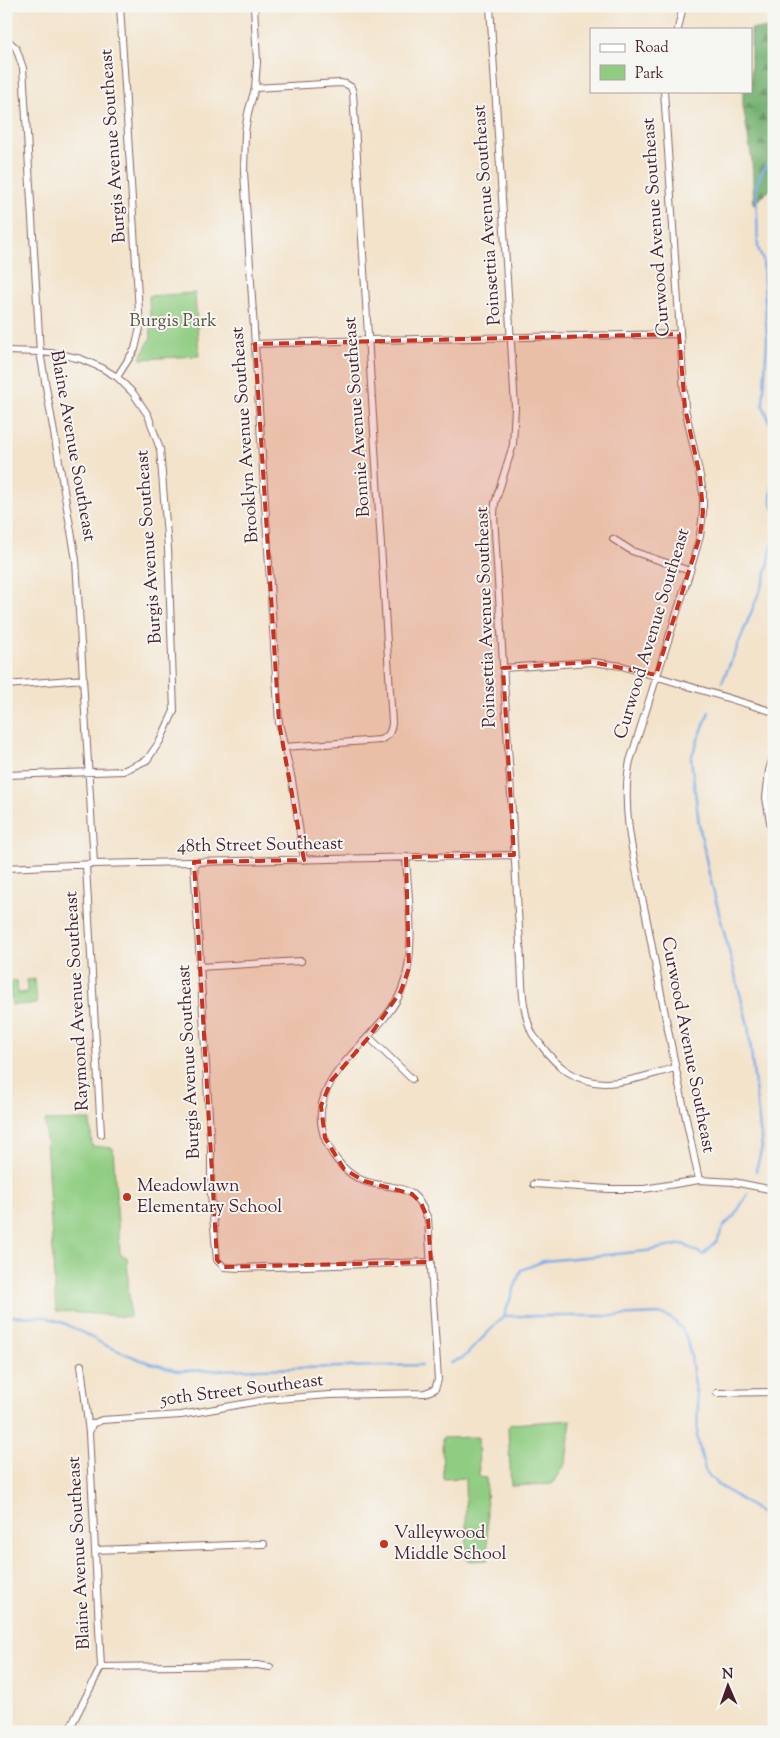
<svg xmlns="http://www.w3.org/2000/svg" width="780" height="1738" viewBox="0 0 780 1738" font-family="'Sorts Mill Goudy',serif">
<style>
.grass{fill:url(#grass-tufts);stroke:#6d7656}
.forest{fill:url(#forest-firs);stroke:#5f684e}
.green{fill:#90cd82;stroke:#6d7656}
.lines{fill:none;stroke-linecap:round;stroke-linejoin:round}
.stream{stroke:#7caae5;stroke-width:2.5}
.street-casing{stroke:#856463;stroke-width:8}
.street{stroke:#fff;stroke-width:6}
.marked{fill:#c8321e;fill-opacity:0.2;stroke:#c8321e;stroke-width:4;stroke-dasharray:10 6;stroke-linejoin:round}
.poi-dot{fill:#c8321e;stroke:#f6f6f2;stroke-width:2}
.labels{text-anchor:middle;dominant-baseline:central;stroke-width:4;stroke-linejoin:round;paint-order:stroke}
.street-label{font-size:18px;fill:#4a1f2b;stroke:#f6f6f2}
.park-label{font-size:18px;fill:#5f5345;stroke:#f6f6f2}
.poi-label{font-size:18px;fill:#4a1f2b;stroke:#f6f6f2;text-anchor:start}
</style>
<defs>
<pattern id="grass-tufts" width="24" height="20" patternUnits="userSpaceOnUse" patternTransform="scale(1.25)"><rect width="24" height="20" fill="#90cd82"/><path d="M3 7l-1-3M5 7V3M7 7l1-3M15 17l-1-3M17 17v-4M19 17l1-3" fill="none" stroke="#78a66b"/></pattern>
<pattern id="forest-firs" width="22" height="20" patternUnits="userSpaceOnUse" patternTransform="scale(1.25)"><rect width="22" height="20" fill="#74b070"/><path d="M5 1l3.5 6h-7zM16 11l3.5 6h-7z" fill="#618f5c"/></pattern>
</defs>
<rect width="100%" height="100%" fill="#f6f6f2"/>
<filter id="ink" filterUnits="userSpaceOnUse"><feTurbulence type="fractalNoise" baseFrequency=".02" numOctaves="2"/><feDisplacementMap in="SourceGraphic" scale="10" xChannelSelector="R" yChannelSelector="G"/><feConvolveMatrix kernelMatrix="1 2 1 2 8 2 1 2 1" color-interpolation-filters="sRGB"/></filter>
<filter id="wash" filterUnits="userSpaceOnUse"><feTurbulence type="fractalNoise" baseFrequency=".0096" numOctaves="4" result="noise"/><feDisplacementMap in="SourceGraphic" scale="20" xChannelSelector="R" yChannelSelector="G"/><feGaussianBlur stdDeviation="1.12" result="paint"/><feColorMatrix in="noise" values="0 0 0 0 0 0 0 0 0 0 0 0 0 0 0 0 0 1.4 0 .05"/><feComposite in="paint" operator="in"/></filter>
<g filter="url(#wash)">
<rect width="100%" height="100%" fill="#f3e3cb"/>
<path class="grass" d="M 35,979 L 37,1004 L 12,1005 L 10,988 L 6,988 L 6,981 L 17,981 L 18,993 L 27,992 L 27,980 Z"/>
<path class="forest" d="M 751,29 L 774,29 L 774,186 L 754,204 L 752,161 L 743,106 L 743,91 L 751,91 Z"/>
<path class="green" d="M 195,293 L 199,356 L 140,359 L 151,337 L 149,296 Z
M 90,1120 L 92,1146 L 113,1148 L 120,1254 L 127,1257 L 130,1317 L 56,1311 L 45,1121 Z
M 571,1420 L 566,1462 L 552,1484 L 511,1486 L 508,1428 L 511,1424 Z
M 478,1437 L 479,1477 L 486,1478 L 488,1560 L 467,1561 L 465,1478 L 443,1479 L 442,1438 Z"/>
<g class="lines">
<path class="stream" d="M 774,155 L 762,172 L 756,186 L 758,248 L 763,260 L 767,340 L 763,405 L 774,433
M 774,473 L 771,500 L 774,509
M 722,682 L 736,650 L 765,578 L 774,538
M 709,712 L 691,758 L 699,824 L 709,874 L 748,1025 L 762,1147 L 756,1171
M 6,1316 L 46,1317 L 66,1324 L 107,1346 L 141,1360 L 177,1371 L 422,1365
M 504,1316 L 615,1316 L 657,1314 L 665,1315 L 673,1320 L 682,1329 L 686,1337 L 691,1357 L 698,1408 L 697,1438 L 705,1470 L 710,1477 L 723,1488 L 774,1521
M 451,1363 L 464,1357 L 504,1316 L 521,1270 L 544,1261 L 646,1251 L 683,1244 L 703,1255 L 717,1241 L 724,1226 L 734,1216 L 748,1194"/>
</g>
</g>
<g filter="url(#ink)">
<g class="lines">
<defs>
<path id="street" d="M 254,6 L 257,62 L 255,88 L 248,113 L 245,132 L 244,172 L 279,723 L 292,780 L 304,860
M 490,6 L 515,407 L 513,445 L 495,503 L 494,515 L 521,961 C 522,985 522,1011 532,1033 C 534,1037 538,1041 541,1045 C 557,1067 576,1082 604,1083 C 627,1083 652,1074 675,1068
M 678,29 L 683,6
M 6,39 L 16,48 L 23,68 L 40,352 L 76,560 L 94,864
M 255,88 L 340,83 L 346,84 L 351,87 L 353,93 L 392,723 C 391,732 389,736 380,740 L 284,747
M 664,91 L 685,408 L 700,476 L 703,493 L 703,512 L 700,536 L 690,571 L 630,761 C 619,813 638,875 648,926 C 664,1011 681,1096 699,1180
M 255,344 L 368,340 L 679,334
M 6,351 L 40,352 L 59,354 L 81,359 L 102,368 L 117,377 L 133,393 L 148,415 L 160,449 L 168,549 L 174,711 L 160,741 L 147,760 L 123,771 L 6,775
M 117,377 L 135,349 L 140,328 L 120,6
M 613,539 L 632,551 L 690,571
M 503,668 L 592,662 L 622,666 L 774,712
M 6,685 L 84,679
M 774,755 L 769,770 L 766,798 L 774,845
M 194,862 L 211,1149 L 211,1195 L 217,1260 L 224,1267 L 240,1268 L 431,1262
M 86,866 L 101,1134
M 6,868 L 94,864 L 514,855
M 199,967 L 301,961
M 369,1037 L 412,1079
M 534,1184 L 609,1189 L 644,1189 L 699,1180 L 733,1182 L 774,1190
M 717,1393 L 774,1392
M 89,1433 L 92,1424 L 102,1420 L 181,1415 L 265,1400 L 329,1395 L 425,1393 L 435,1389 L 438,1380 L 428,1219 C 424,1210 420,1200 412,1194 C 397,1184 379,1187 364,1181 C 346,1174 333,1158 326,1141 C 299,1077 382,1041 402,989 C 417,951 408,898 406,857
M 95,1550 L 264,1544
M 101,1667 L 257,1665 L 270,1667
M 68,1732 L 101,1667 L 89,1433 L 81,1365"/>
</defs>
<use href="#street" class="street-casing"/>
<use href="#street" class="street"/>
</g>
</g>
<path class="marked" d="M 679,334 L 685,408 L 700,476 L 703,512 L 700,536 L 656,675 L 592,662 L 503,668 L 514,855 L 406,857 L 409,968 L 401,991 L 369,1037 L 331,1081 L 321,1106 L 325,1138 L 344,1169 L 364,1181 L 412,1194 L 421,1203 L 428,1219 L 431,1262 L 224,1267 L 217,1260 L 194,862 L 304,860 L 279,723 L 255,344 Z"/>
<g class="poi-dot">
<circle cx="127" cy="1197" r="5"/>
<circle cx="384" cy="1544" r="5"/>
</g>
<g class="labels">
<g class="street-label">
<text transform="translate(114 146) rotate(-94)">Burgis Avenue Southeast</text>
<text transform="translate(488 215) rotate(-94)">Poinsettia Avenue Southeast</text>
<text transform="translate(657 227) rotate(-94)">Curwood Avenue Southeast</text>
<text transform="translate(358 417) rotate(-94)">Bonnie Avenue Southeast</text>
<text transform="translate(246 435) rotate(-94)">Brooklyn Avenue Southeast</text>
<text transform="translate(72 446) rotate(80)">Blaine Avenue Southeast</text>
<text transform="translate(150 547) rotate(-94)">Burgis Avenue Southeast</text>
<text transform="translate(487 617) rotate(-92)">Poinsettia Avenue Southeast</text>
<text transform="translate(653 634) rotate(-73)">Curwood Avenue Southeast</text>
<text transform="translate(260 846) rotate(-1)">48th Street Southeast</text>
<text transform="translate(78 1001) rotate(-93)">Raymond Avenue Southeast</text>
<text transform="translate(687 1045) rotate(79)">Curwood Avenue Southeast</text>
<text transform="translate(190 1062) rotate(-93)">Burgis Avenue Southeast</text>
<text transform="translate(242 1391) rotate(-7)">50th Street Southeast</text>
<text transform="translate(80 1553) rotate(-93)">Blaine Avenue Southeast</text>
</g>
<g class="park-label">
<text x="173" y="322">Burgis Park</text>
</g>
<g class="poi-label">
<text x="137" y="1187">Meadowlawn<tspan x="137" dy="21">Elementary School</tspan></text>
<text x="394" y="1534">Valleywood<tspan x="394" dy="21">Middle School</tspan></text>
</g>
</g>
<rect width="780" height="1738" fill="none" stroke="#f6f6f2" stroke-width="25"/>
<rect x="590" y="28" width="162" height="65" fill="#f6f6f2" stroke="#b1a0a2"/>
<rect x="600" y="44" width="25" height="8" fill="#ffffff" stroke="#b1a0a2"/>
<text x="635" y="52" font-size="15" fill="#4a1f2b">Road</text>
<rect x="600" y="65" width="25" height="15" fill="#90cd82" stroke="#b1a0a2"/>
<text x="635" y="78" font-size="15" fill="#4a1f2b">Park</text>
<g transform="translate(728 1686) rotate(358)" stroke="#f6f6f2" stroke-width="4" paint-order="stroke">
<path d="M0-4L9 19L0 12L-9 19Z" fill="#4a1f2b"/>
<text y="-8" font-size="14" font-weight="bold" text-anchor="middle" fill="#4a1f2b">N</text>
</g>
</svg>
